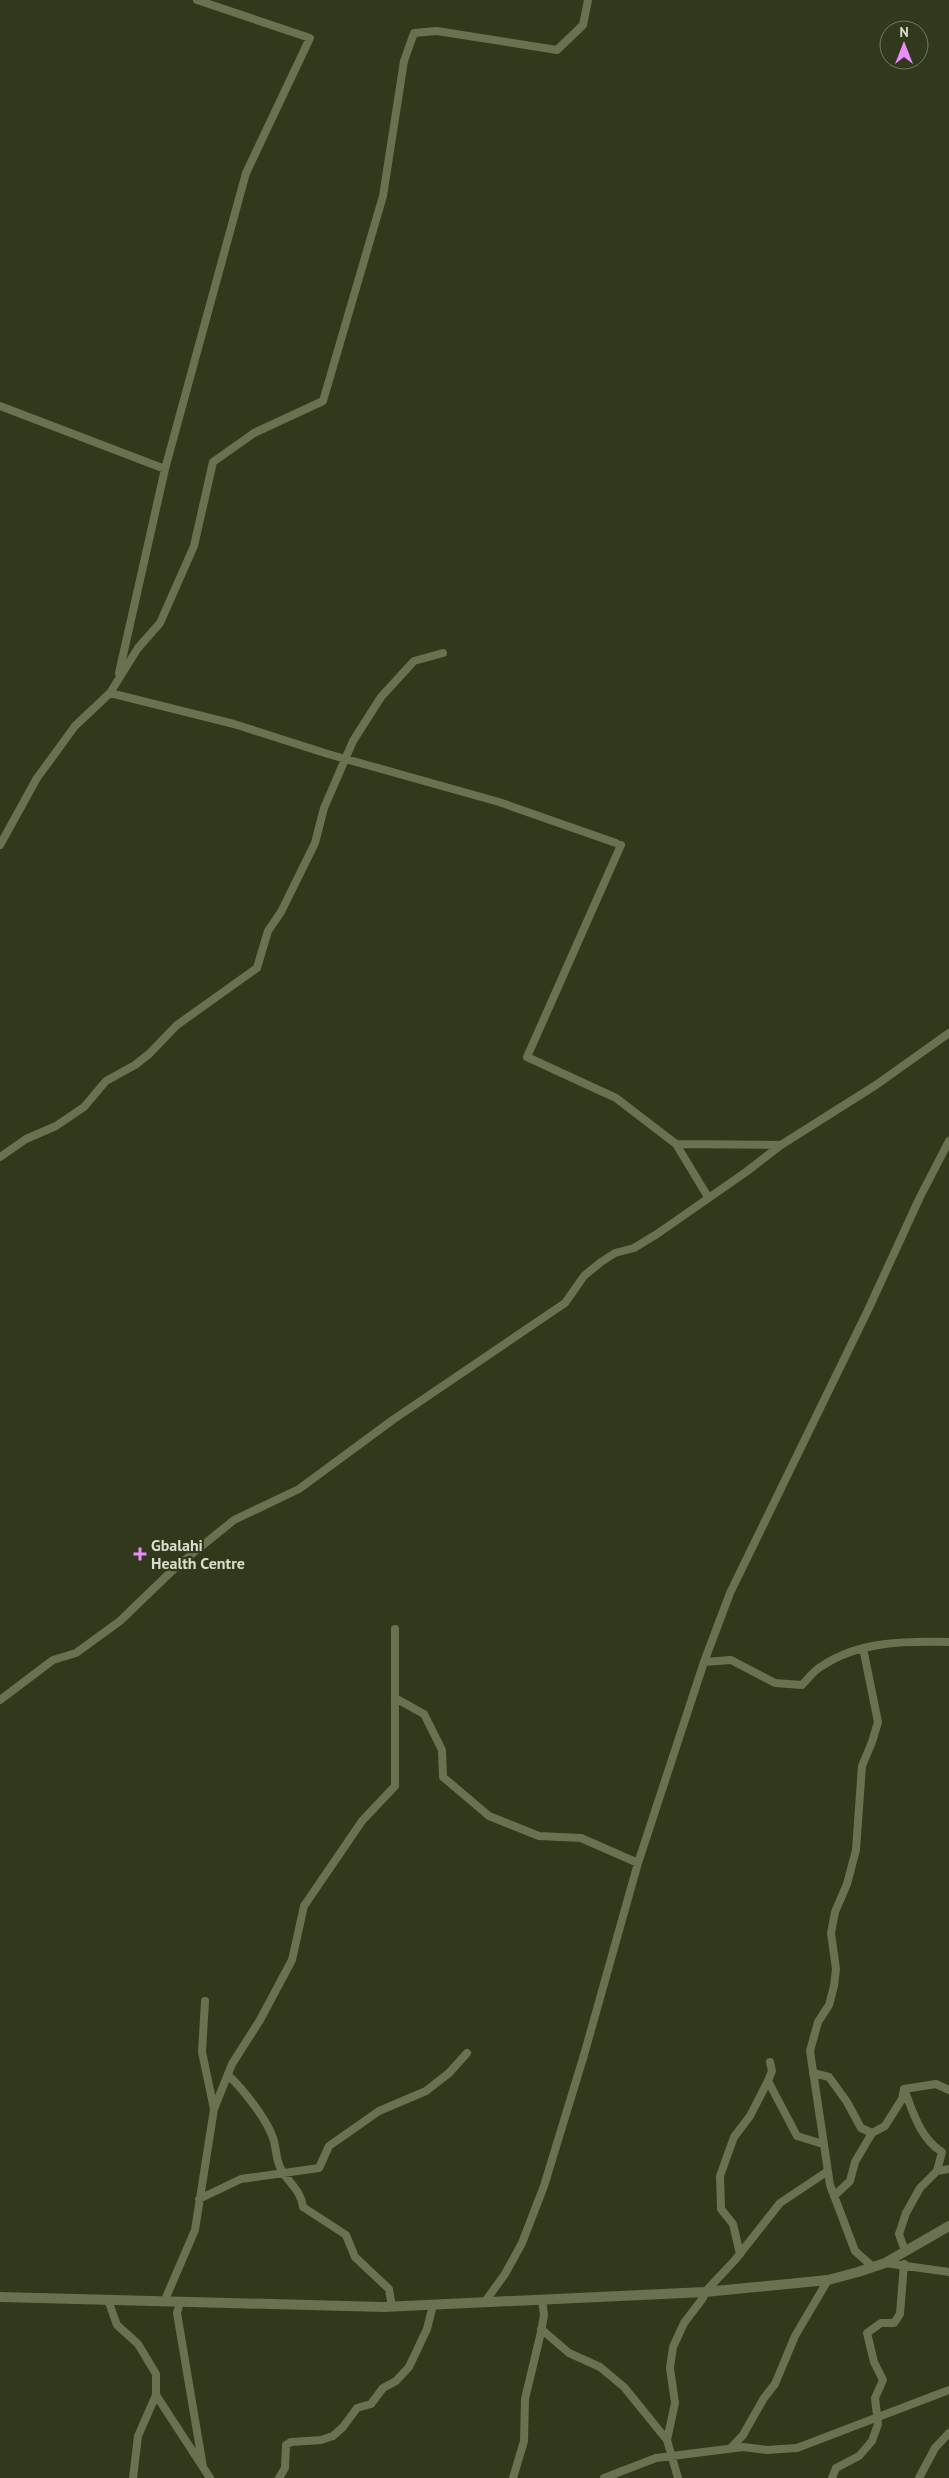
<svg xmlns="http://www.w3.org/2000/svg" width="949" height="2478" viewBox="0 0 949 2478" font-family="'PT Sans',sans-serif">
<style>
.lines{fill:none;stroke-linecap:round;stroke-linejoin:round}
.minor{stroke:#697150;stroke-width:8}
.tertiary{stroke:#697150;stroke-width:10}
.poi-dot{fill:#e98dfe;stroke:#32381b;stroke-width:2}
.labels{text-anchor:middle;dominant-baseline:central;stroke-width:4.5;stroke-linejoin:round;paint-order:stroke}
.poi-label{font-size:16px;font-weight:bold;fill:#d8dccb;stroke:#32381b;text-anchor:start}
</style>
<rect width="100%" height="100%" fill="#32381b"/>
<g class="lines">
<path class="minor" d="M 0,406 L 165,469
M 119,673 L 165,469 L 246,173 L 310,38 L 197,0
M 110,693 L 234,724 L 328,754 L 499,802 L 616,843
M 0,845 L 37,778 L 59,748 L 75,726 L 110,693 L 138,648 L 160,623 L 194,546 L 213,462 L 254,433 L 323,401 L 383,196 L 404,61 L 414,33 L 437,31 L 557,50 L 583,25 L 588,0
M 621,845 L 527,1057 L 616,1098 L 676,1144 L 781,1145
M 676,1144 L 708,1197
M 0,1157 L 26,1139 L 56,1126 L 84,1107 L 106,1081 L 135,1065 L 149,1054 L 177,1025 L 257,968 L 268,931 L 281,912 L 315,843 L 324,808 L 353,741 L 381,697 L 414,661 L 443,653
M 863,1648 L 878,1722 L 872,1742 L 862,1766 L 856,1850 L 847,1884 L 835,1912 L 831,1933 L 836,1969 L 834,1986 L 829,2005 L 818,2022 L 810,2051 L 830,2185 L 855,2251 L 873,2267
M 704,1662 L 731,1660 L 775,1683 L 802,1685 C 808,1679 814,1670 822,1666 C 859,1641 906,1641 949,1642
M 395,1698 L 424,1714 L 442,1750 L 443,1777 L 489,1816 L 539,1836 L 581,1838 L 638,1863
M 0,1700 L 53,1660 L 76,1653 L 120,1621 L 176,1567 L 234,1520 L 299,1489 L 394,1419 L 565,1303 L 584,1276 L 601,1262 L 615,1253 L 634,1248 L 657,1234 L 746,1172 L 781,1145 L 876,1085 L 949,1033
M 205,2001 L 202,2052 L 214,2109
M 813,2073 L 829,2077 L 847,2102 L 861,2128 L 872,2133
M 228,2075 C 243,2089 266,2118 273,2138 C 277,2149 275,2160 282,2171 C 290,2184 301,2191 303,2207 L 346,2235 L 355,2257 L 389,2289 L 392,2307
M 768,2081 L 797,2136 L 823,2144
M 904,2089 C 913,2112 920,2138 942,2152 L 937,2171 L 920,2188 L 906,2213 L 899,2234 L 905,2251
M 937,2171 L 949,2169
M 834,2196 L 850,2181 L 855,2162 L 872,2133 L 885,2126 L 902,2099 L 904,2089 L 936,2084 L 949,2090
M 199,2199 L 241,2179 L 319,2168 L 329,2146 L 379,2111 L 426,2091 L 449,2073 L 467,2053
M 740,2254 L 733,2224 L 721,2209 L 720,2176 L 734,2137 L 750,2116 L 768,2081 L 772,2071 L 770,2062
M 885,2263 L 949,2272
M 108,2300 L 117,2325 L 138,2344 L 156,2374 L 156,2395 L 138,2436 L 133,2478
M 164,2302 L 195,2230 L 214,2109 L 232,2064 L 260,2020 L 292,1960 L 304,1906 L 362,1821 L 395,1786 L 395,1629
M 180,2302 L 177,2313 L 203,2467
M 484,2303 L 505,2274 L 522,2243 L 544,2186 L 584,2055 L 638,1863 L 704,1662 L 730,1593 L 868,1310 L 920,1197 L 949,1141
M 541,2329 L 569,2353 L 600,2367 L 624,2387 L 667,2440 L 678,2478
M 156,2395 L 210,2478
M 667,2440 L 675,2403 L 670,2368 L 673,2347 L 684,2323 L 703,2298 L 705,2292 L 735,2260 L 780,2203 L 828,2171
M 730,2449 L 743,2435 L 764,2398 L 775,2384 L 795,2336 L 828,2280
M 279,2478 L 285,2468 L 286,2445 L 291,2442 L 321,2440 L 333,2436 L 343,2427 L 357,2408 L 371,2404 L 383,2388 L 396,2381 L 409,2367 L 427,2329 L 433,2305
M 513,2478 L 524,2441 L 525,2399 L 541,2332 L 544,2315 L 542,2300
M 604,2478 L 656,2458 L 743,2447 L 767,2450 L 797,2448 L 949,2390
M 832,2478 L 836,2468 L 859,2456 L 872,2441 L 878,2424 L 875,2398 L 883,2380 L 874,2362 L 867,2333 L 881,2323 L 894,2323 L 900,2314 L 904,2264
M 919,2478 L 935,2448 L 949,2433"/>
<path class="tertiary" d="M 0,2297 L 384,2307 L 705,2292 L 828,2280 L 858,2272 L 885,2263 L 949,2226"/>
</g>
<path class="poi-dot" d="M137.5 1546.5h5v5h5v5h-5v5h-5v-5h-5v-5h5z"/>
<g class="labels">
<g class="poi-label">
<text x="151" y="1545">Gbalahi<tspan x="151" dy="18">Health Centre</tspan></text>
</g>
</g>
<g transform="translate(904 45)"><circle r="24" fill="#32381b" stroke="#747a61"/>
<path d="M0-4L9 19L0 12L-9 19Z" fill="#e98dfe"/>
<text y="-8" font-size="14" font-weight="bold" text-anchor="middle" fill="#d8dccb">N</text>
</g>
</svg>
